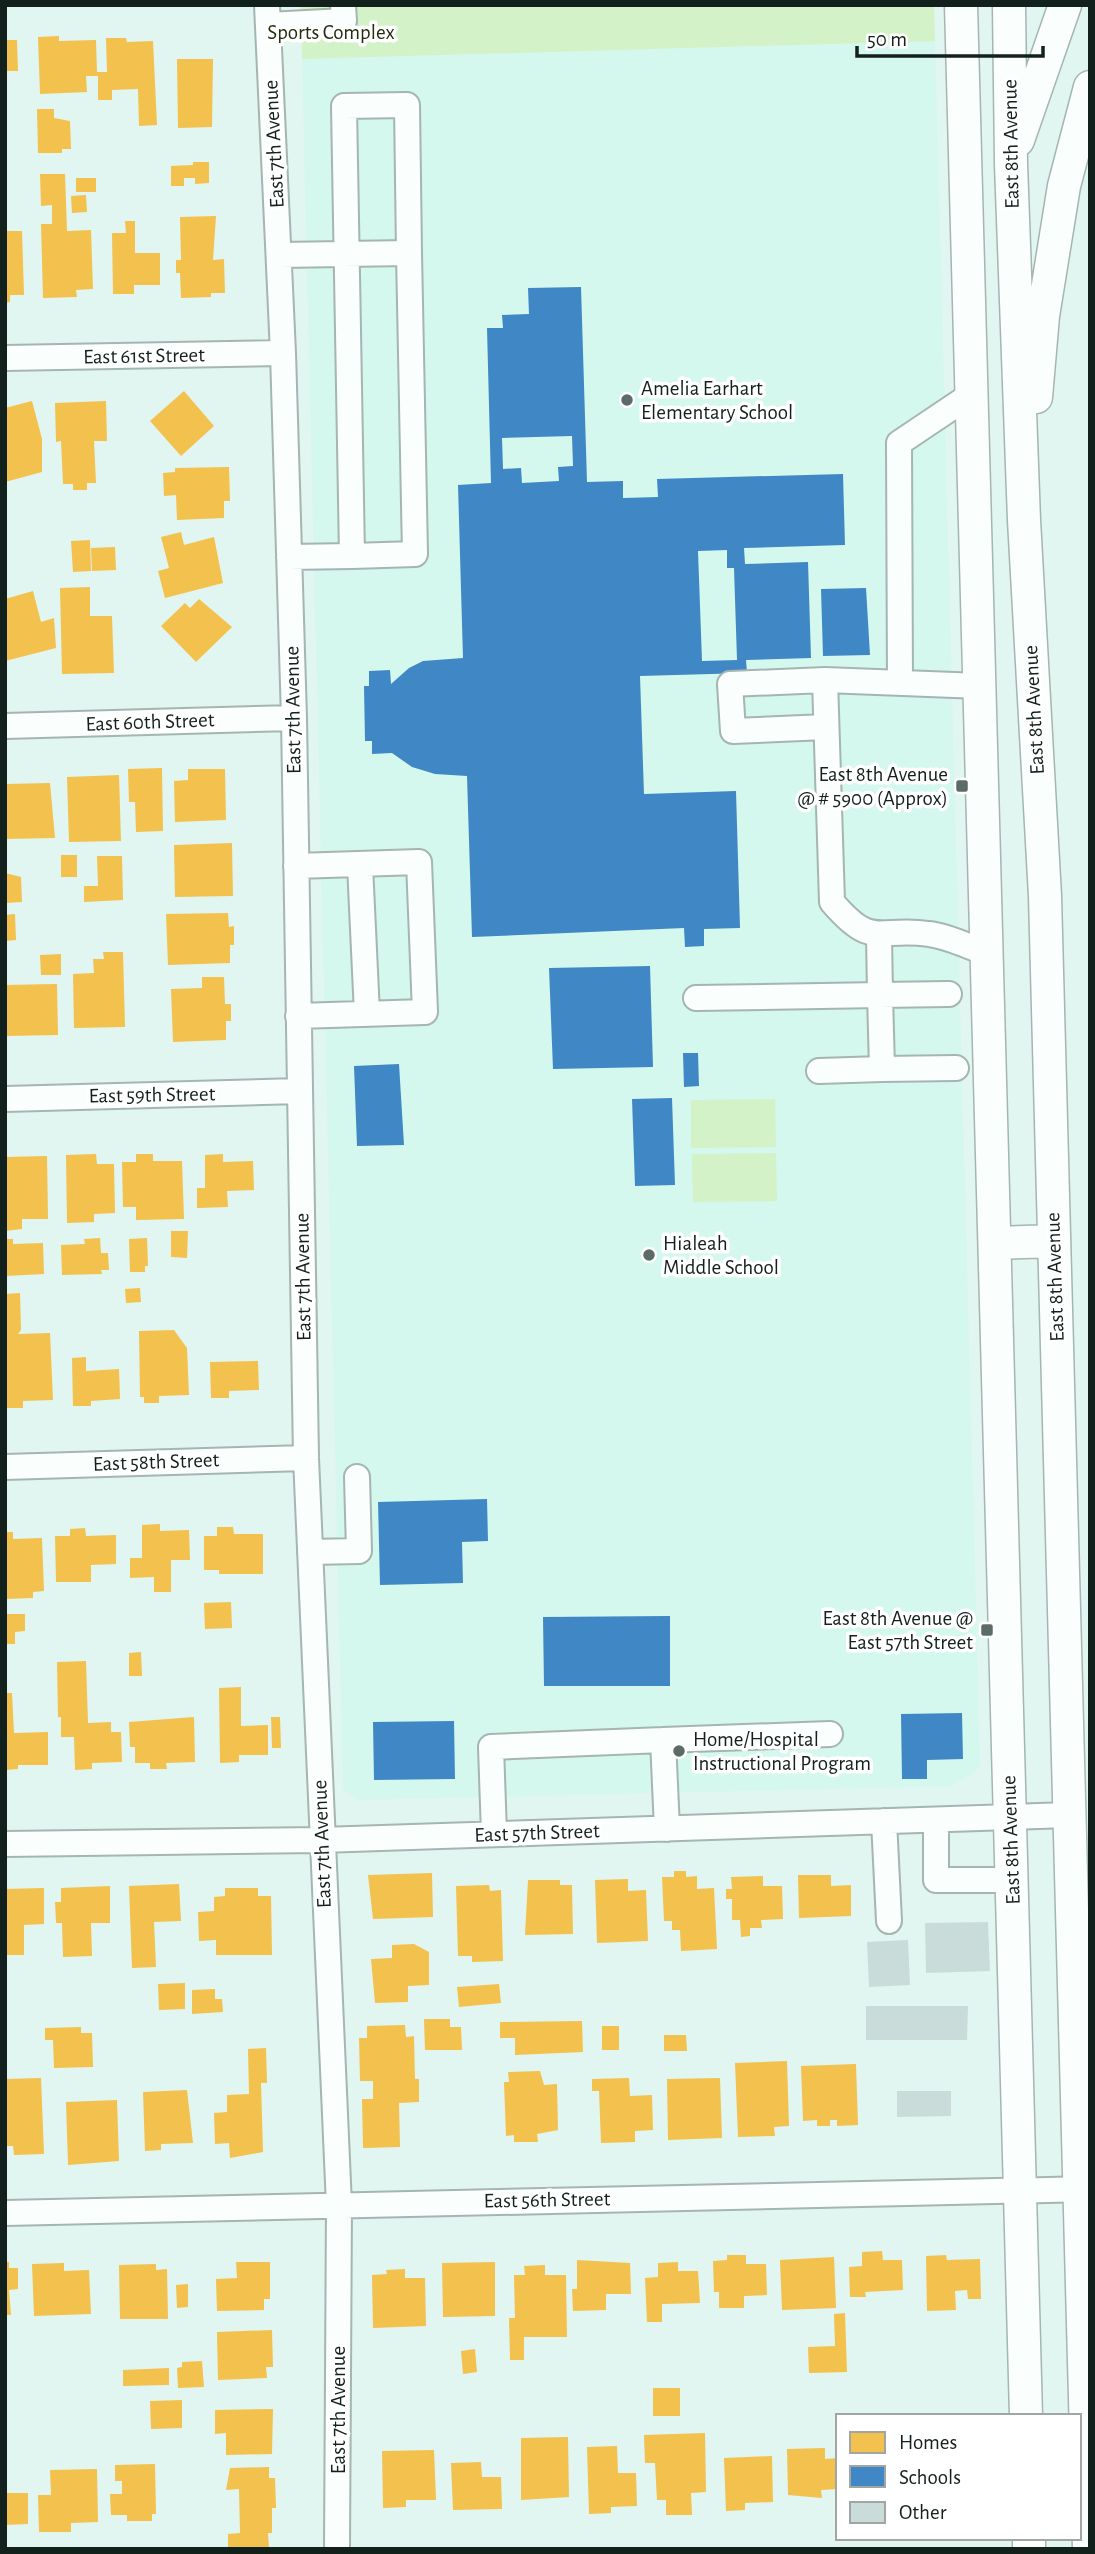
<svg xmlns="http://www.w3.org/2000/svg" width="1095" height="2554" viewBox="0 0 1095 2554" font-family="'Alegreya Sans',sans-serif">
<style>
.built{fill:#d4f7ee}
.green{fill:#d3f2c7}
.homes{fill:#f2c14e}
.schools{fill:#3f88c5;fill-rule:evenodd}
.building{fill:#cadcd9}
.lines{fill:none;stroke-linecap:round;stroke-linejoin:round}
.minor-casing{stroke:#a5b5b1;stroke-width:28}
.major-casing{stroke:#a5b5b1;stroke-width:35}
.minor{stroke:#fafefd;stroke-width:24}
.major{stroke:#fafefd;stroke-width:32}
.poi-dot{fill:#5b6c67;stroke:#fff;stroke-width:2.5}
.labels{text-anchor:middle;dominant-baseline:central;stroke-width:7;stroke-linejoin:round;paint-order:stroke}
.park-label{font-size:21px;fill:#202f0f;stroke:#fff}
.street-label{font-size:21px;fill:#13211d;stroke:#fff}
.poi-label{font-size:21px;fill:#13211d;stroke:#fff;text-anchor:start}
</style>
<rect width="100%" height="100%" fill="#e1f6f0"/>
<path class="built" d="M 935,41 L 980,1764 L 976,1771 L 952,1786 L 358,1800 L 343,1789 L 302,59 Z"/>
<path class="green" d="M 301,5 L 934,5 L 935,41 L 302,59 Z
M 775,1099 L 776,1147 L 691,1148 L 691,1100 Z
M 776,1153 L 777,1201 L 693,1202 L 692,1154 Z"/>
<path class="homes" d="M 59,36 L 59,41 L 96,40 L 97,72 L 107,72 L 106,38 L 126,38 L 127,42 L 153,41 L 157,125 L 139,126 L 138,89 L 112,90 L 112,100 L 98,100 L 98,76 L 86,76 L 87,92 L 40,94 L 38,37 Z
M 5,40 L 17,40 L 18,71 L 5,71 Z
M 177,59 L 213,59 L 212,127 L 178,128 Z
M 37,109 L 54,109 L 54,118 L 70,121 L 71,149 L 62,149 L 62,153 L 38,153 Z
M 193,162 L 209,162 L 209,183 L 195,184 L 195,178 L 184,178 L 184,186 L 171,186 L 171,166 L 193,165 Z
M 40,174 L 65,174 L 67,231 L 91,230 L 93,289 L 76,290 L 77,297 L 43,298 L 41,224 L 52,224 L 52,205 L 41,206 Z
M 76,178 L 96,178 L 96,192 L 76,192 Z
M 86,195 L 87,212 L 72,213 L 71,196 Z
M 216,216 L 213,260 L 224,259 L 225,293 L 211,293 L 211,297 L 181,298 L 180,273 L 176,273 L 176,260 L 181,260 L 180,217 Z
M 125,221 L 135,221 L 135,253 L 160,253 L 160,285 L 134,285 L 134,294 L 113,294 L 112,233 L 126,233 Z
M 5,231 L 22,231 L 24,295 L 10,295 L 10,302 L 5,303 Z
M 184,391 L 214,426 L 181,456 L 150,421 Z
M 32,401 L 42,439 L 42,472 L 5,482 L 5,408 Z
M 106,401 L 107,441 L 94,441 L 96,483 L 87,483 L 87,490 L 73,490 L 73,484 L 63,484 L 61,441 L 56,442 L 55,403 Z
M 229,467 L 230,501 L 224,501 L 224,518 L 177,520 L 176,495 L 164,496 L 163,473 L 175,472 L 175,468 Z
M 181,532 L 184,545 L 214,537 L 223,583 L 165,598 L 158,571 L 169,568 L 161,537 Z
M 90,540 L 91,571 L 73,572 L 71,541 Z
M 115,547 L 116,570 L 92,571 L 91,548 Z
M 90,587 L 90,616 L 112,616 L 114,673 L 62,674 L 60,588 Z
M 33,591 L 41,622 L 54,618 L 56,648 L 5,661 L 5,599 Z
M 199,599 L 232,627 L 196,662 L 161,626 L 185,603 L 190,608 Z
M 162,768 L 163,831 L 136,832 L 135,802 L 129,802 L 128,769 Z
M 188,769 L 225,769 L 226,820 L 175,822 L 174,781 L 188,780 Z
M 119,775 L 121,841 L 69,842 L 67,777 Z
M 50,783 L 55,838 L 5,839 L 5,784 Z
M 232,843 L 233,896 L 175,897 L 174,845 Z
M 61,855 L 77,855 L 77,877 L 61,877 Z
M 97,856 L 122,856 L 123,900 L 84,902 L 84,886 L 98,886 Z
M 5,873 L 21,877 L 22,902 L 5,903 Z
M 228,913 L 229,927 L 234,926 L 234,945 L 230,945 L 230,963 L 168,965 L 166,914 Z
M 15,914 L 16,940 L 5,941 L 5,915 Z
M 103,952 L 123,952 L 125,1027 L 74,1028 L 73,974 L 94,973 L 93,959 L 104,959 Z
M 61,954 L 61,975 L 41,975 L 40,955 Z
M 202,977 L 224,977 L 225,1004 L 231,1004 L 231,1021 L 226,1021 L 226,1040 L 173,1042 L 171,989 L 202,988 Z
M 57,984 L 58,1035 L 5,1036 L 5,985 Z
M 96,1154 L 97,1164 L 114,1164 L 115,1213 L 94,1214 L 94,1222 L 67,1223 L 66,1155 Z
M 136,1154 L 153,1154 L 153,1161 L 182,1161 L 184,1219 L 136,1220 L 136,1207 L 123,1207 L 122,1162 L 136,1162 Z
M 223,1154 L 223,1162 L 253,1161 L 254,1190 L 227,1191 L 228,1207 L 197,1208 L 197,1188 L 205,1188 L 205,1155 Z
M 47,1156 L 48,1219 L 22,1219 L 22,1229 L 5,1231 L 5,1157 Z
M 171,1231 L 188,1231 L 187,1258 L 171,1257 Z
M 100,1238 L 101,1253 L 108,1253 L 109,1270 L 101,1270 L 102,1274 L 62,1275 L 61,1245 L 85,1244 L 84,1239 Z
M 147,1238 L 148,1266 L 145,1266 L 145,1272 L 130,1272 L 129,1239 Z
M 5,1239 L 13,1239 L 13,1244 L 43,1243 L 44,1274 L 5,1276 Z
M 140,1288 L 141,1302 L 126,1303 L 125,1289 Z
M 20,1293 L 21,1330 L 18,1334 L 50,1333 L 53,1400 L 23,1401 L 23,1408 L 5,1408 L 5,1294 Z
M 174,1330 L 187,1348 L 189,1395 L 159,1396 L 159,1403 L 144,1403 L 144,1397 L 140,1397 L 139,1331 Z
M 86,1357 L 86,1371 L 119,1369 L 120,1399 L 91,1401 L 91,1406 L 73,1406 L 72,1358 Z
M 258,1361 L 259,1390 L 229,1391 L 229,1398 L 211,1398 L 210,1362 Z
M 160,1524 L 160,1531 L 189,1530 L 190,1560 L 171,1560 L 171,1592 L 154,1592 L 154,1577 L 130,1578 L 130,1558 L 142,1558 L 142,1525 Z
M 217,1527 L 233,1527 L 234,1534 L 263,1534 L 263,1574 L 219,1574 L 219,1570 L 204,1570 L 204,1536 L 217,1536 Z
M 85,1528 L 86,1536 L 116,1535 L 116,1564 L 91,1565 L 91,1582 L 56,1582 L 55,1536 L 70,1536 L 70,1529 Z
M 5,1532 L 13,1532 L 13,1539 L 42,1538 L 44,1591 L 33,1592 L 33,1598 L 5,1599 Z
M 231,1602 L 232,1628 L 205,1629 L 204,1603 Z
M 5,1614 L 25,1614 L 25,1631 L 15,1632 L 15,1644 L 5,1644 Z
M 141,1652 L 142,1676 L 129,1676 L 129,1653 Z
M 86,1661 L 88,1723 L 111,1722 L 111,1732 L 121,1732 L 122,1762 L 92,1763 L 92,1769 L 75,1770 L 74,1737 L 61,1737 L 61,1717 L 58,1717 L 57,1662 Z
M 241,1687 L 241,1726 L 268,1725 L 268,1755 L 239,1755 L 239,1762 L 220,1763 L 219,1688 Z
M 5,1693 L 12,1693 L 14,1733 L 48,1732 L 48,1765 L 18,1765 L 18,1769 L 5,1770 Z
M 194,1717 L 195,1762 L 166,1763 L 167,1769 L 150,1769 L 150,1763 L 135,1763 L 135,1747 L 130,1747 L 129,1722 Z
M 271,1717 L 280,1717 L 281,1748 L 272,1748 Z
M 674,1871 L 686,1871 L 686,1877 L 697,1876 L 697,1889 L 714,1888 L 717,1949 L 681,1951 L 680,1930 L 672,1930 L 672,1921 L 664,1921 L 662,1877 L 674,1877 Z
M 432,1873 L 433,1917 L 373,1919 L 368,1875 Z
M 798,1875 L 831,1875 L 831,1886 L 851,1885 L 851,1916 L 799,1918 Z
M 763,1876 L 763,1886 L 782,1886 L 783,1919 L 761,1920 L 762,1928 L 750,1928 L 750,1936 L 741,1937 L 740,1920 L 732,1920 L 732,1899 L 726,1899 L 726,1889 L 732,1889 L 731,1877 Z
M 628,1879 L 628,1891 L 646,1890 L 648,1941 L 597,1943 L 595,1880 Z
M 528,1880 L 560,1880 L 560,1885 L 572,1885 L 573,1934 L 525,1935 Z
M 179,1884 L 181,1921 L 154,1922 L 156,1967 L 132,1968 L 129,1886 Z
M 489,1885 L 490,1891 L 501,1890 L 503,1961 L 472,1962 L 472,1956 L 458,1956 L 456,1886 Z
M 110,1886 L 110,1923 L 91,1923 L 92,1956 L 63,1957 L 62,1923 L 56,1923 L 55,1902 L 61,1902 L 61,1888 Z
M 44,1888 L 44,1924 L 24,1925 L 24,1955 L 5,1955 L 5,1889 Z
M 225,1888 L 258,1888 L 258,1896 L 271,1896 L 272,1955 L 216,1955 L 216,1940 L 199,1941 L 198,1912 L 214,1911 L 214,1897 L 225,1896 Z
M 414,1944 L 429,1952 L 429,1985 L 408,1986 L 408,2002 L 375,2003 L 371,1959 L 392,1958 L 392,1945 Z
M 185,1983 L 185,2009 L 159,2010 L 158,1984 Z
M 499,1984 L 501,2003 L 459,2007 L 457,1987 Z
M 215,1989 L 215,1999 L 222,1999 L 223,2012 L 192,2014 L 192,1990 Z
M 424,2019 L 450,2019 L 450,2027 L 461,2027 L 462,2050 L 425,2050 Z
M 582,2021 L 583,2052 L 515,2055 L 515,2038 L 500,2038 L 500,2022 Z
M 405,2025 L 406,2037 L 414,2036 L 415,2079 L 419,2079 L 419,2102 L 399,2103 L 400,2147 L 363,2148 L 362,2099 L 373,2099 L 373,2081 L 360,2081 L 359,2038 L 367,2038 L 367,2026 Z
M 602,2026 L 619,2026 L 619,2050 L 602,2050 Z
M 81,2027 L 81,2033 L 92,2033 L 93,2067 L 54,2068 L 53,2040 L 45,2040 L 45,2028 Z
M 664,2035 L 686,2035 L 687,2051 L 664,2051 Z
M 266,2048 L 267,2083 L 261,2083 L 263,2152 L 230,2158 L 229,2143 L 215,2144 L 214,2113 L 227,2112 L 227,2095 L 249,2094 L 248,2049 Z
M 787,2061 L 789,2126 L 774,2127 L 775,2136 L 738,2137 L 735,2063 Z
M 856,2064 L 858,2125 L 837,2126 L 837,2120 L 830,2120 L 830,2126 L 817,2126 L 817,2120 L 803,2121 L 801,2066 Z
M 540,2071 L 544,2085 L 557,2084 L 558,2130 L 537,2134 L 538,2142 L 514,2142 L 514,2135 L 506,2136 L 504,2082 L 509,2082 L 508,2072 Z
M 41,2078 L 44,2154 L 14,2155 L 13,2146 L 7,2146 L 5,2079 Z
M 629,2078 L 630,2096 L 652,2095 L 653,2130 L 635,2131 L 635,2142 L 601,2143 L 599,2091 L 592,2091 L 592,2079 Z
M 720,2078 L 722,2138 L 668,2140 L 667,2079 Z
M 187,2090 L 193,2143 L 161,2144 L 161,2150 L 145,2151 L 143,2092 Z
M 117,2100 L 119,2161 L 68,2165 L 66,2102 Z
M 882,2251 L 883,2260 L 902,2260 L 903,2290 L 865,2292 L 866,2297 L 850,2297 L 849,2267 L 862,2266 L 862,2252 Z
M 727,2255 L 746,2255 L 746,2264 L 766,2264 L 767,2295 L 744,2296 L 744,2308 L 719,2308 L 719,2292 L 714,2292 L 713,2261 L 727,2260 Z
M 946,2255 L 947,2260 L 980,2259 L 981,2299 L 968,2299 L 967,2290 L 955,2291 L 956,2310 L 927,2311 L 926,2256 Z
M 834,2257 L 836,2308 L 782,2310 L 780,2260 Z
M 577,2260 L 630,2263 L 631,2294 L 606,2294 L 606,2310 L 573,2311 L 572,2289 L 577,2289 Z
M 5,2262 L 9,2262 L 9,2268 L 18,2268 L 18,2289 L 9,2290 L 11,2315 L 5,2315 Z
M 236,2262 L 270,2262 L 270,2299 L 264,2299 L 264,2310 L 217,2311 L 216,2279 L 237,2278 Z
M 495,2262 L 495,2316 L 443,2317 L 442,2263 Z
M 678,2262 L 678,2271 L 698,2271 L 700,2303 L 662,2304 L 662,2322 L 647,2322 L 645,2278 L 658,2277 L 658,2263 Z
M 64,2263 L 64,2271 L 89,2270 L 91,2314 L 34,2316 L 32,2264 Z
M 156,2264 L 156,2270 L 167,2269 L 168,2319 L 120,2319 L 119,2265 Z
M 545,2265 L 545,2275 L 566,2275 L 567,2337 L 524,2337 L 524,2360 L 510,2360 L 509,2318 L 515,2318 L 514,2275 L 525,2275 L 524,2266 Z
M 405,2269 L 405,2278 L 425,2278 L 426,2326 L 373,2328 L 372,2275 L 387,2274 L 386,2270 Z
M 188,2284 L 188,2307 L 177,2308 L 176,2285 Z
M 845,2313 L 847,2372 L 809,2373 L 808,2347 L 835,2346 L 834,2314 Z
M 272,2330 L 273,2367 L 266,2367 L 267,2378 L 218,2380 L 217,2332 Z
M 475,2349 L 477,2372 L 463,2374 L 461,2351 Z
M 202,2361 L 204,2387 L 178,2388 L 177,2368 L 182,2367 L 182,2362 Z
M 169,2368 L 169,2385 L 123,2386 L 123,2370 Z
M 653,2388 L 680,2388 L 680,2416 L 653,2416 Z
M 182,2400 L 182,2428 L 151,2429 L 150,2401 Z
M 273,2409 L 272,2454 L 226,2455 L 226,2433 L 215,2434 L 215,2410 Z
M 705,2433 L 706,2492 L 691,2493 L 692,2515 L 666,2515 L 666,2500 L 657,2500 L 655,2463 L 645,2463 L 644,2435 Z
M 568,2437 L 569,2497 L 521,2500 L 521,2438 Z
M 617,2446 L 618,2473 L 636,2473 L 637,2506 L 611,2507 L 611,2513 L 589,2514 L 587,2447 Z
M 825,2448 L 825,2459 L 838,2458 L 838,2489 L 821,2490 L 822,2498 L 788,2495 L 787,2449 Z
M 434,2450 L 436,2500 L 406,2500 L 406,2507 L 383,2508 L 382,2451 Z
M 772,2456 L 773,2502 L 745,2503 L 745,2510 L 726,2511 L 724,2458 Z
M 481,2462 L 482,2477 L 501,2477 L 502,2509 L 453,2510 L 451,2463 Z
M 155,2464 L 156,2514 L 152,2514 L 152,2521 L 127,2521 L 127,2515 L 111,2515 L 110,2494 L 122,2494 L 122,2481 L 115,2481 L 115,2465 Z
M 269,2467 L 269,2478 L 275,2478 L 276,2508 L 272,2508 L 272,2533 L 268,2533 L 269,2548 L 228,2549 L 228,2534 L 240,2533 L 239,2489 L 226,2490 L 230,2468 Z
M 97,2469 L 98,2522 L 71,2523 L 71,2532 L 39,2532 L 38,2495 L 51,2495 L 50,2470 Z
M 5,2493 L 28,2493 L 28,2524 L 5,2525 Z"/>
<path class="schools" d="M 581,287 L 587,482 L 623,481 L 623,498 L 658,497 L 657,479 L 843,474 L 845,545 L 744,548 L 745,564 L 808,562 L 811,658 L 746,660 L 747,673 L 640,676 L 644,794 L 736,791 L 740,928 L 704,929 L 704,946 L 685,947 L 684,928 L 472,937 L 467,776 L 435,774 L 412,767 L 392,753 L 372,754 L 372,741 L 365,741 L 364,686 L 369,686 L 369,671 L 390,670 L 391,684 L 409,668 L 423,661 L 463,658 L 458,485 L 491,483 L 487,328 L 503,328 L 502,315 L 529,314 L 528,288 ZM 572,436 L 573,466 L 558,467 L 559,481 L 522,483 L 521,468 L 503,469 L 502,438 ZM 727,550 L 727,568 L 734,568 L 737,660 L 702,661 L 698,551 Z
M 866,588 L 870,655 L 823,656 L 821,589 Z
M 650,966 L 653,1067 L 553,1069 L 549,968 Z
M 683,1053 L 698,1053 L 699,1086 L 684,1087 Z
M 399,1064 L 404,1145 L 357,1146 L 354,1066 Z
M 672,1098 L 675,1185 L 635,1186 L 632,1099 Z
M 487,1499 L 488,1541 L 462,1542 L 463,1583 L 380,1585 L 378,1502 Z
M 670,1616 L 670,1686 L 544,1686 L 543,1617 Z
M 962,1713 L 963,1759 L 927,1760 L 927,1779 L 902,1779 L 901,1714 Z
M 454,1721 L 455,1779 L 374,1780 L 373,1722 Z"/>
<path class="building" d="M 988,1922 L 990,1971 L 926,1973 L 925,1923 Z
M 908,1940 L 910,1985 L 869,1987 L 867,1942 Z
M 866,2006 L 968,2006 L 967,2040 L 866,2040 Z
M 897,2091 L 951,2091 L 951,2116 L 897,2117 Z"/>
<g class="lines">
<defs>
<path id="minor" d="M 267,5 L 283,353 L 294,718 L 306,1458 L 339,2205 L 337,2549
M 268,25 L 344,21 L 343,5
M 279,255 L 409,253 L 407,105 L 344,106 L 352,556 L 415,554 L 409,253
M 5,358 L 283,353
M 289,557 L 352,556
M 825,680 L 730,684 L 733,731 L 826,727
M 900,683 L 899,443 L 972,394
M 980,686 L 825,680 L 832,902 C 874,951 878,926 929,934 C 948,936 969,947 987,953
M 5,726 L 294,718
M 360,865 L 367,1014
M 296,866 L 419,862 L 425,1012 L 298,1016
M 879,935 L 880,995 L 949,994
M 696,998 L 880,995 L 882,1069 L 819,1071
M 882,1069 L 956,1068
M 5,1099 L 299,1091
M 5,1467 L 306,1458
M 310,1552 L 359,1551 L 357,1477
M 936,1820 L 936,1880 L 1012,1880
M 884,1821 L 889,1921
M 667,1829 L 663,1740 L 830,1734
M 494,1834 L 491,1747 L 663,1740
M 5,1844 L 321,1840 L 1069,1815
M 5,2213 L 1090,2189"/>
<path id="major" d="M 961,5 L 1026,2416
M 1009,5 L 1011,164 L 1024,520 L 1045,896 L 1089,2549
M 1018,140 L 1065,5
M 1036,397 L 1043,316 L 1064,186 L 1090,87
M 995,1243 L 1054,1241
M 1029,2538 L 1029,2549"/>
</defs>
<use href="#minor" class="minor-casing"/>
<use href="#major" class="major-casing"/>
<use href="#minor" class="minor"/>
<use href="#major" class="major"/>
</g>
<g class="poi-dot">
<circle cx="627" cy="400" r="7"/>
<rect x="955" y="779" width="14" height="14" rx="3.5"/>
<circle cx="649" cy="1255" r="7"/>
<rect x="980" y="1623" width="14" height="14" rx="3.5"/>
<circle cx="679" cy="1751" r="7"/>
</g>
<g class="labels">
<g class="park-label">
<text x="331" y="32">Sports Complex</text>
</g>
<g class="street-label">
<text transform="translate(274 144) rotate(-93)">East 7th Avenue</text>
<text transform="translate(1011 144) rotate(-91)">East 8th Avenue</text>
<text transform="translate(144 356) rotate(-1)">East 61st Street</text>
<text transform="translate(293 710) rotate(-91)">East 7th Avenue</text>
<text transform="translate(1034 710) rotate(-93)">East 8th Avenue</text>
<text transform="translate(150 722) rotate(-2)">East 60th Street</text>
<text transform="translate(152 1095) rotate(-1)">East 59th Street</text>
<text transform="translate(303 1277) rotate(-91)">East 7th Avenue</text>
<text transform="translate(1055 1277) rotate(-92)">East 8th Avenue</text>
<text transform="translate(156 1462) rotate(-2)">East 58th Street</text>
<text transform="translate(537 1833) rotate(-2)">East 57th Street</text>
<text transform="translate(1011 1840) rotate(-92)">East 8th Avenue</text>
<text transform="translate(322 1844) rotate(-92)">East 7th Avenue</text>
<text transform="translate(547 2200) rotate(-1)">East 56th Street</text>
<text transform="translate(338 2410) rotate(-90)">East 7th Avenue</text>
</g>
<g class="poi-label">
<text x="641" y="388">Amelia Earhart<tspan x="641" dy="24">Elementary School</tspan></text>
<text x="948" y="774" text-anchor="end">East 8th Avenue<tspan x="948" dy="24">@ # 5900 (Approx)</tspan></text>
<text x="663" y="1243">Hialeah<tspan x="663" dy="24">Middle School</tspan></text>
<text x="973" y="1618" text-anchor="end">East 8th Avenue @<tspan x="973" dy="24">East 57th Street</tspan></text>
<text x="693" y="1739">Home/Hospital<tspan x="693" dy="24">Instructional Program</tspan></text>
</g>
</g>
<rect width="1095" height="2554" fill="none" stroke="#13211d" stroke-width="14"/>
<rect x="836" y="2414" width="245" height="126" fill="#ffffff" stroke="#a1a6a5" stroke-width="2"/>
<rect x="850" y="2432" width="35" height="21" fill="#f2c14e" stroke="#a1a6a5" stroke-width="2"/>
<text x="899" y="2449" font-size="21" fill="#13211d">Homes</text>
<rect x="850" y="2466" width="35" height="21" fill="#3f88c5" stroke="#a1a6a5" stroke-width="2"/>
<text x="899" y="2484" font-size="21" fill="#13211d">Schools</text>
<rect x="850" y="2502" width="35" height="21" fill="#cadcd9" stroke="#a1a6a5" stroke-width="2"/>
<text x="899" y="2519" font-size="21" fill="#13211d">Other</text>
<path d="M857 46v10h186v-10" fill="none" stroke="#13211d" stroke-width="3.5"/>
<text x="867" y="46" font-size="21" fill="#13211d" stroke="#ffffff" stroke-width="5" paint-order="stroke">50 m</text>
</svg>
